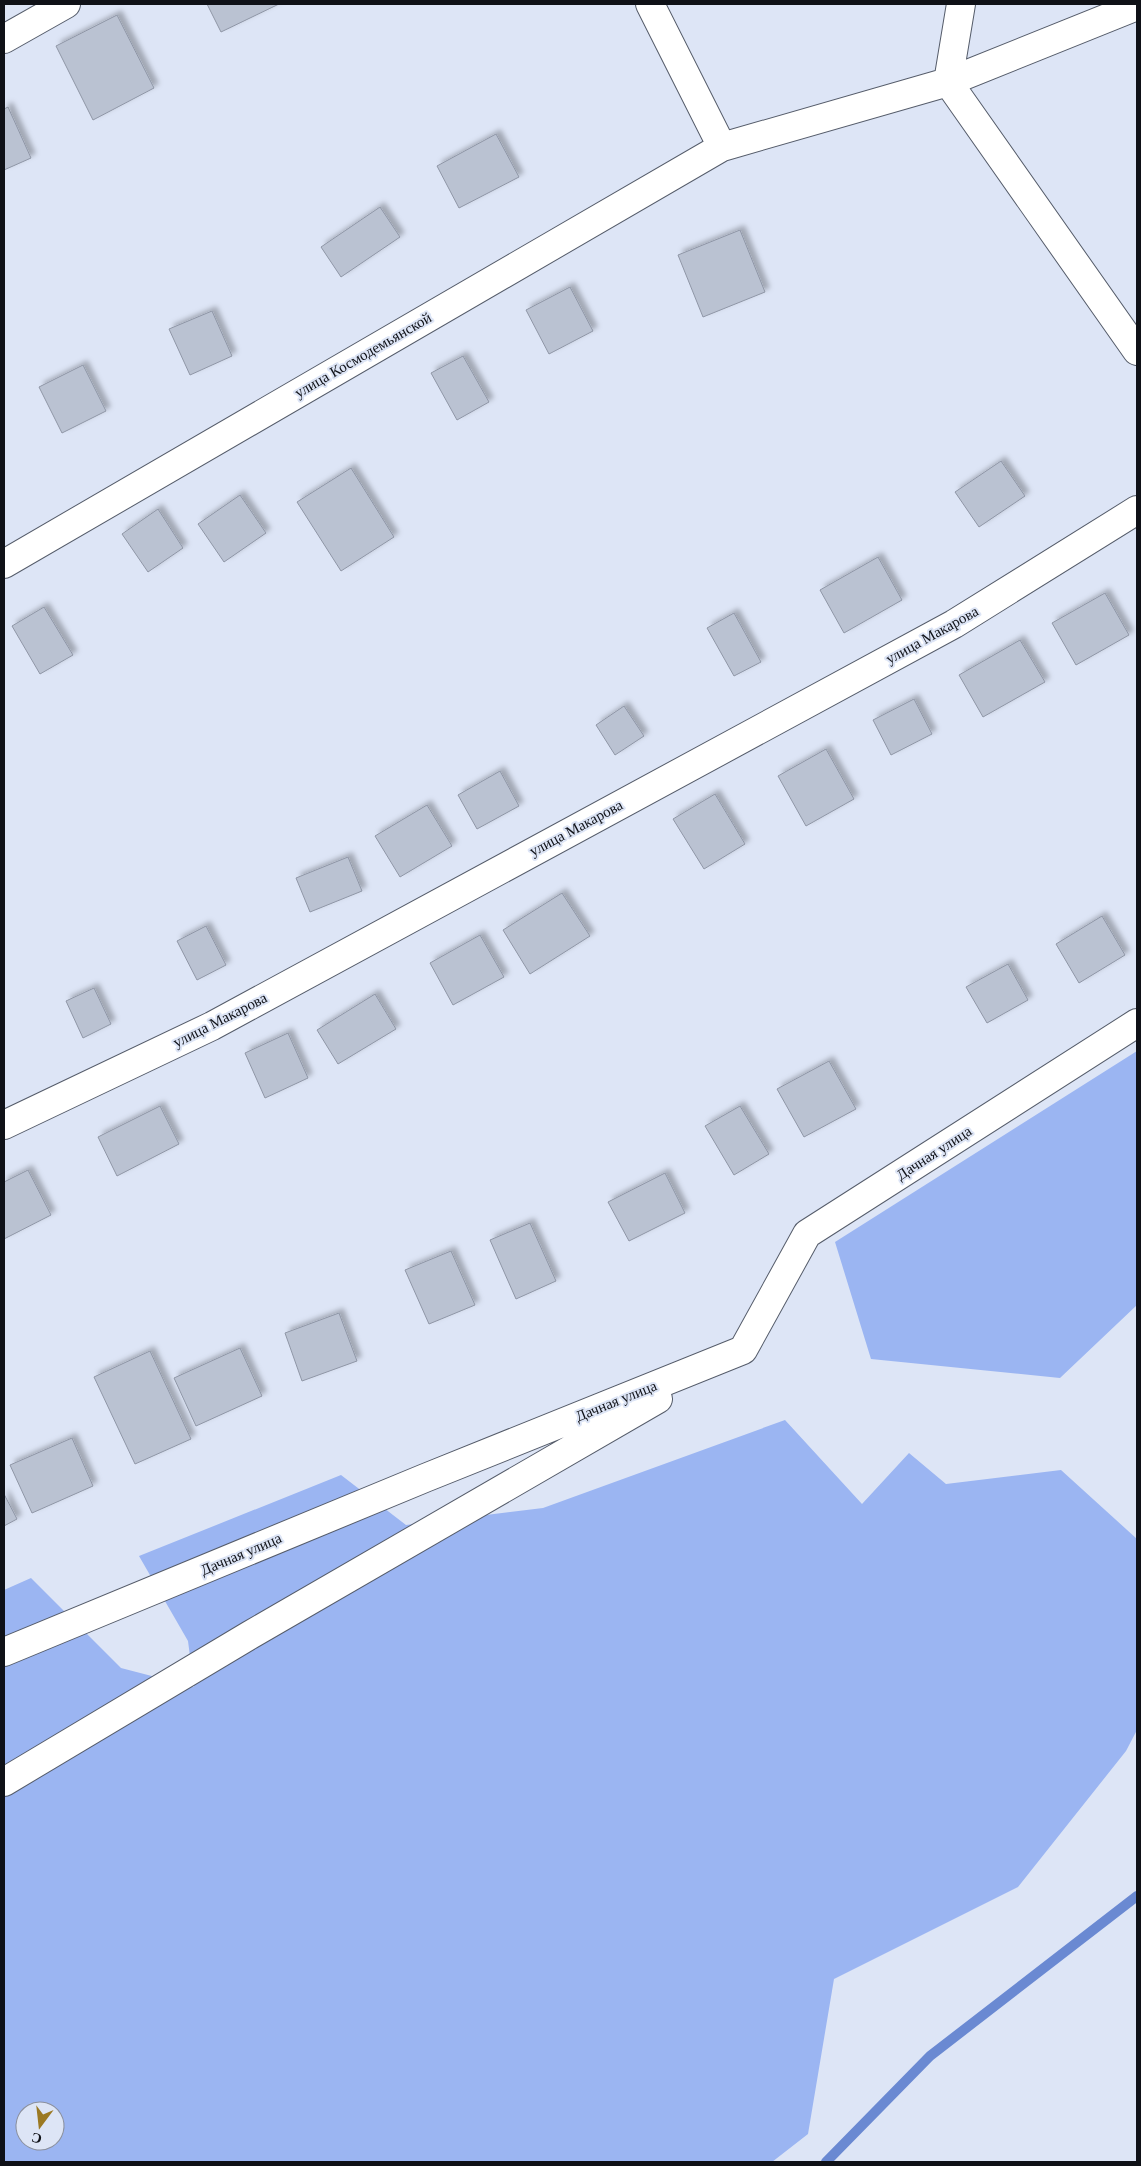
<svg xmlns="http://www.w3.org/2000/svg" width="1141" height="2166" viewBox="0 0 1141 2166" font-family="'Times New Roman',serif">
<style>
.forest{fill:#9bb5f2;fill-rule:evenodd}
.lines{fill:none;stroke-linecap:round;stroke-linejoin:round}
.stream{stroke:#6a89d2;stroke-width:10}
.building{fill:#bac2d2;stroke:#8f96a6;filter:url(#shadow)}
.minor-casing{stroke:#555c6a;stroke-width:30}
.minor{stroke:#fff;stroke-width:28}
.labels{text-anchor:middle;dominant-baseline:central;stroke-width:4;stroke-linejoin:round;paint-order:stroke}
.street-label{font-size:15px;fill:#0f1117;stroke:#dde5f6}
</style>
<defs>
<filter id="shadow"><feDropShadow dx="4.5" dy="-4.5" stdDeviation="2.5" flood-color="#0004"/></filter>
</defs>
<rect width="100%" height="100%" fill="#dde5f6"/>
<path class="forest" d="M 1137,1051 L 1137,1305 L 1060,1378 L 871,1359 L 835,1242 Z
M 785,1420 L 862,1504 L 909,1453 L 946,1484 L 1061,1470 L 1137,1539 L 1137,1730 L 1126,1751 L 1018,1887 L 834,1979 L 808,2134 L 772,2162 L 4,2162 L 4,1590 L 31,1578 L 121,1668 L 194,1687 L 188,1641 L 139,1556 L 341,1475 L 406,1525 L 543,1508 ZM 25,2111 L 55,2111 L 55,2141 L 25,2141 Z"/>
<g class="lines">
<path class="stream" d="M 826,2162 L 930,2056 L 1137,1896"/>
</g>
<path class="building" d="M 207,4 L 279,4 L 221,32 Z
M 117,15 L 154,88 L 93,120 L 56,46 Z
M 8,107 L 31,158 L 4,170 L 4,109 Z
M 496,134 L 519,177 L 459,208 L 437,166 Z
M 380,207 L 400,237 L 341,277 L 321,247 Z
M 740,230 L 765,292 L 703,317 L 678,255 Z
M 570,287 L 593,331 L 549,354 L 526,310 Z
M 212,311 L 232,356 L 190,375 L 169,329 Z
M 463,356 L 489,402 L 457,420 L 431,373 Z
M 83,365 L 106,411 L 62,433 L 39,387 Z
M 1001,461 L 1025,496 L 979,527 L 955,492 Z
M 351,468 L 394,537 L 341,571 L 297,502 Z
M 240,495 L 266,533 L 224,562 L 198,524 Z
M 158,509 L 183,548 L 148,572 L 122,534 Z
M 878,557 L 902,600 L 844,633 L 820,590 Z
M 1105,593 L 1129,635 L 1076,665 L 1052,623 Z
M 44,607 L 73,655 L 40,674 L 12,626 Z
M 734,613 L 761,662 L 734,676 L 707,628 Z
M 1020,640 L 1045,682 L 983,717 L 959,675 Z
M 914,699 L 932,734 L 891,755 L 873,720 Z
M 624,706 L 644,736 L 615,755 L 596,725 Z
M 826,749 L 854,799 L 806,826 L 778,776 Z
M 500,771 L 519,806 L 477,829 L 458,795 Z
M 715,794 L 745,844 L 704,869 L 673,819 Z
M 427,805 L 452,846 L 400,877 L 375,836 Z
M 348,857 L 362,891 L 310,912 L 296,878 Z
M 562,893 L 590,936 L 530,974 L 503,930 Z
M 1102,916 L 1125,955 L 1079,983 L 1056,944 Z
M 206,926 L 226,965 L 197,980 L 177,941 Z
M 480,935 L 504,977 L 453,1005 L 430,963 Z
M 1008,964 L 1028,1000 L 987,1023 L 966,987 Z
M 94,988 L 111,1024 L 83,1038 L 66,1001 Z
M 375,994 L 396,1029 L 338,1064 L 317,1030 Z
M 288,1033 L 308,1078 L 265,1098 L 245,1053 Z
M 829,1061 L 856,1109 L 804,1137 L 777,1089 Z
M 160,1106 L 179,1144 L 117,1176 L 98,1137 Z
M 740,1106 L 769,1154 L 734,1175 L 705,1126 Z
M 28,1170 L 51,1215 L 4,1239 L 4,1182 Z
M 665,1173 L 685,1213 L 629,1241 L 608,1202 Z
M 530,1223 L 556,1281 L 516,1299 L 490,1240 Z
M 451,1251 L 475,1305 L 429,1324 L 405,1270 Z
M 339,1313 L 357,1361 L 302,1381 L 285,1333 Z
M 240,1348 L 262,1396 L 196,1426 L 174,1378 Z
M 150,1351 L 191,1439 L 135,1464 L 94,1377 Z
M 72,1438 L 93,1486 L 32,1513 L 10,1465 Z
M 4,1494 L 17,1519 L 4,1526 Z"/>
<g class="lines">
<defs>
<path id="minor" d="M 650,4 L 722,147 L 948,82 L 1137,6
M 961,4 L 948,82 L 1137,351
M 4,39 L 66,4
M 4,564 L 722,147
M 4,1125 L 212,1026 L 954,624 L 1137,510
M 4,1652 L 425,1478 L 743,1350 L 807,1234 L 1137,1023
M 4,1782 L 250,1635 L 658,1399"/>
</defs>
<use href="#minor" class="minor-casing"/>
<use href="#minor" class="minor"/>
</g>
<g class="labels">
<g class="street-label">
<text transform="translate(363 355) rotate(-30)">улица Космодемьянской</text>
<text transform="translate(932 635) rotate(-29)">улица Макарова</text>
<text transform="translate(576 828) rotate(-28)">улица Макарова</text>
<text transform="translate(220 1020) rotate(-27)">улица Макарова</text>
<text transform="translate(934 1153) rotate(-33)">Дачная улица</text>
<text transform="translate(616 1401) rotate(-22)">Дачная улица</text>
<text transform="translate(241 1554) rotate(-23)">Дачная улица</text>
</g>
</g>
<rect width="1141" height="2166" fill="none" stroke="#0f1117" stroke-width="10"/>
<g transform="translate(40 2126) rotate(195)"><circle r="24" fill="#dde5f6" stroke="#8b909d"/>
<path d="M0-4L9 19L0 12L-9 19Z" fill="#9b7923"/>
<text y="-8" font-size="14" font-weight="bold" text-anchor="middle" fill="#0f1117">С</text>
</g>
</svg>
